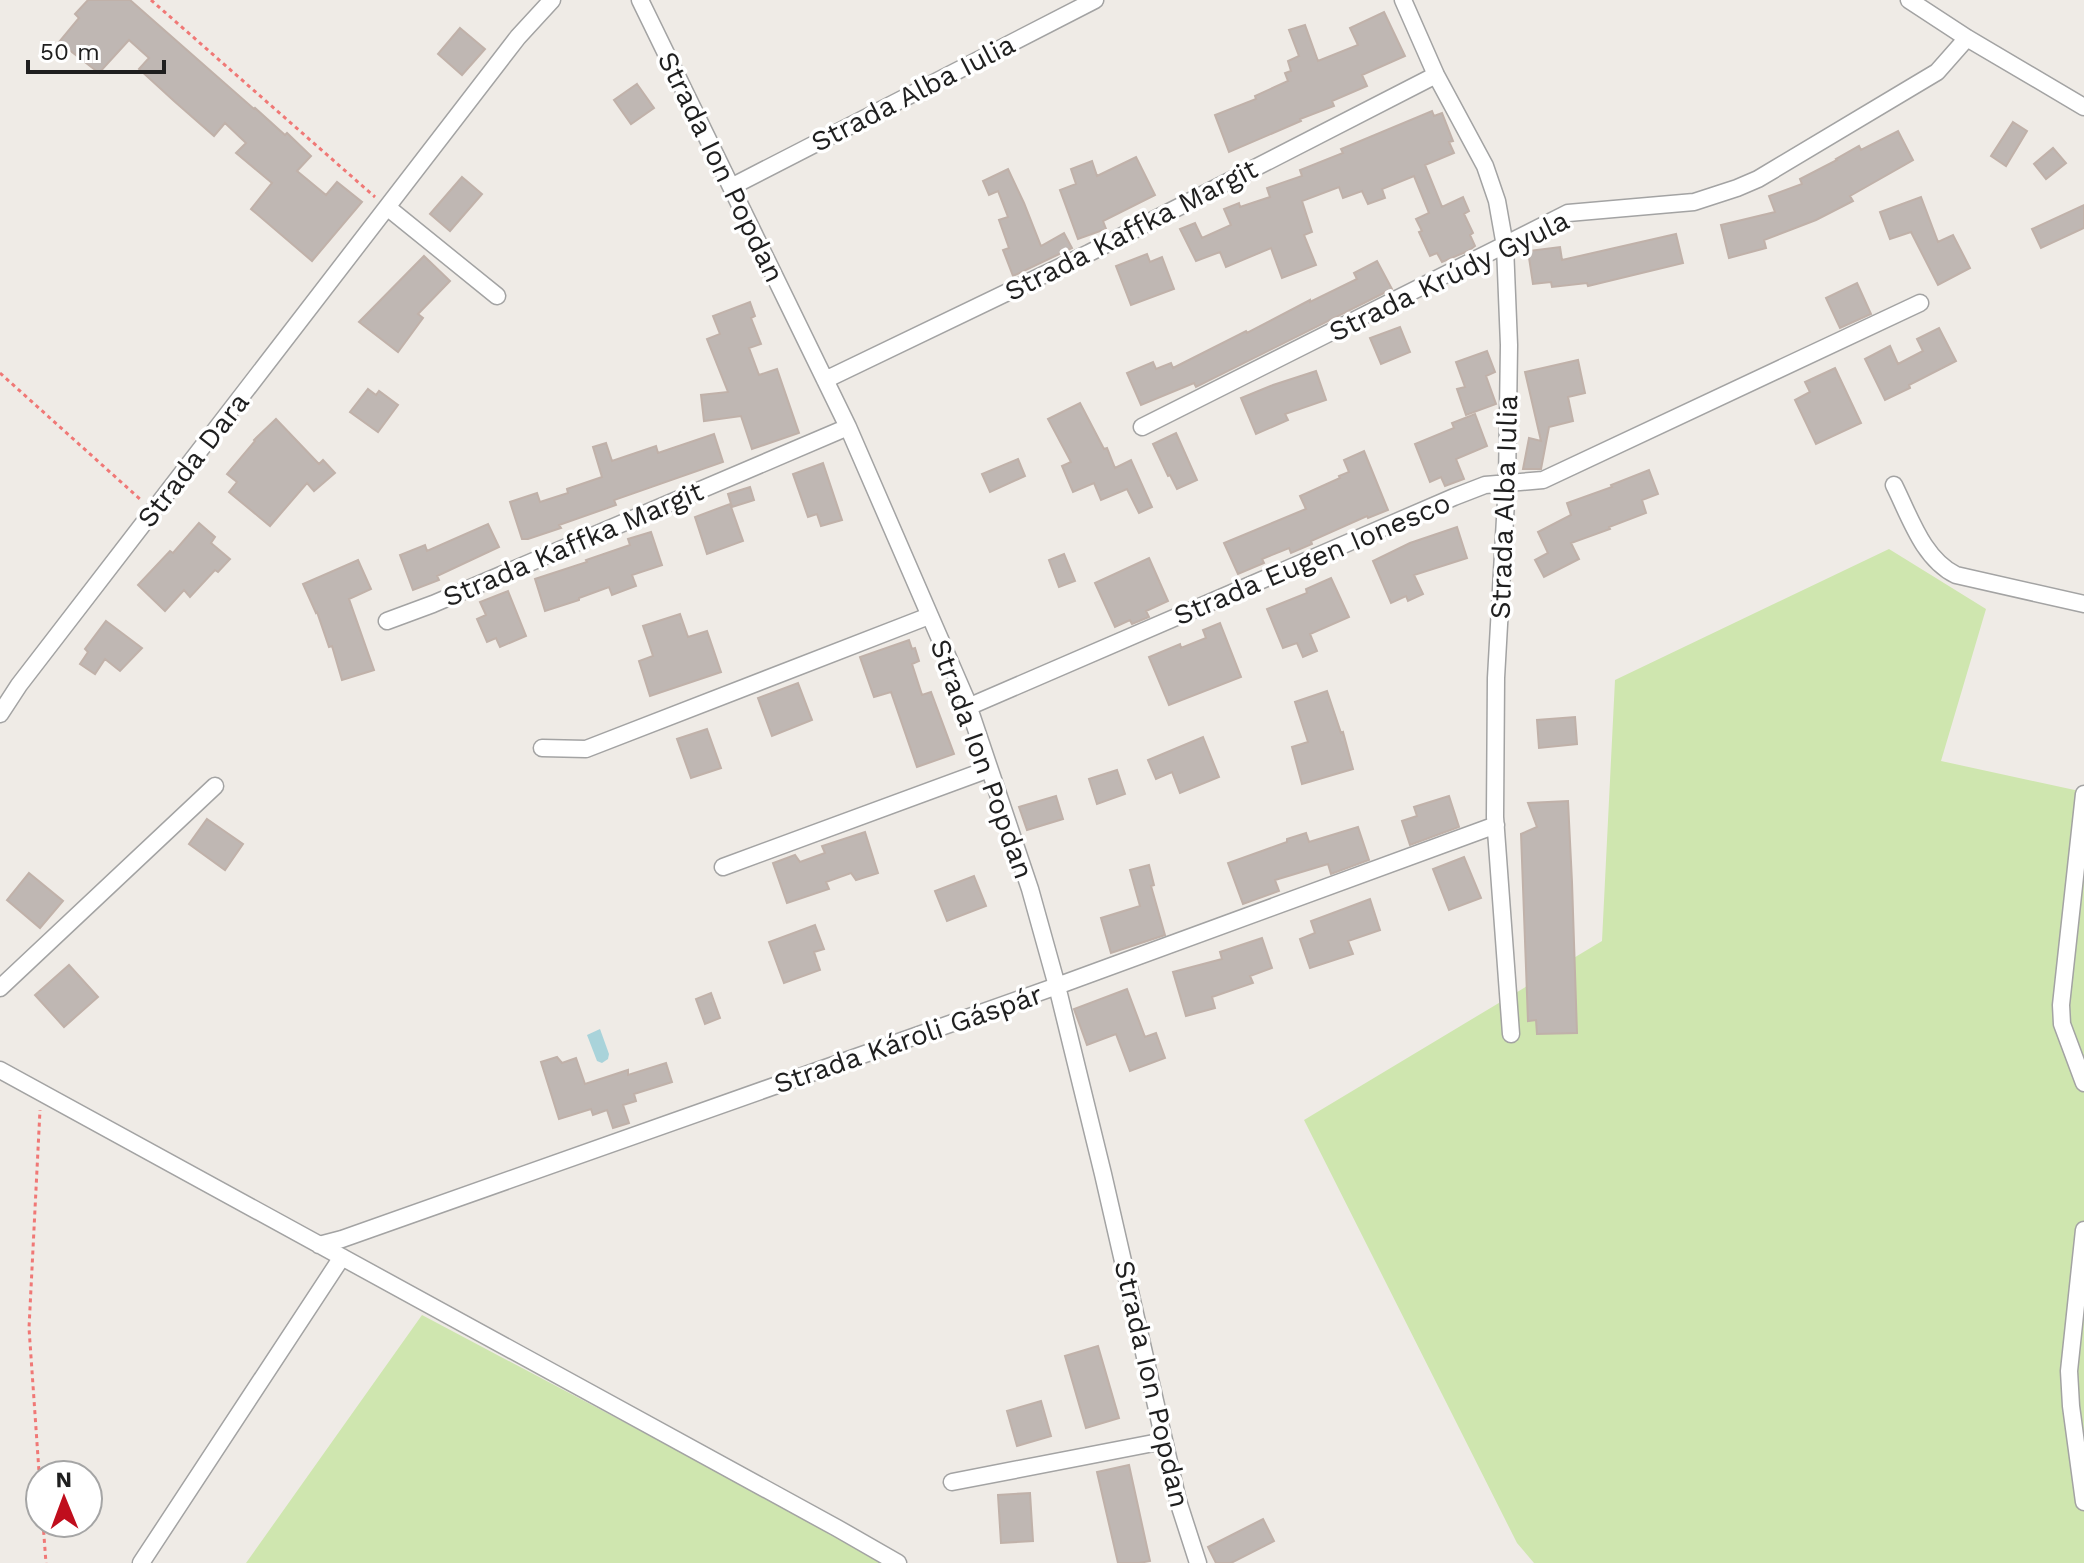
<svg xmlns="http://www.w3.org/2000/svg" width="2084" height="1563" viewBox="0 0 2084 1563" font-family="'Work Sans',sans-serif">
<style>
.grass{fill:#cfe6af}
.water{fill:#a9d3da}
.building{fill:#bfb7b3;stroke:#c0b1a9;stroke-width:2}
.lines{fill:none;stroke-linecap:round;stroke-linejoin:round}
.street-casing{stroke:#a3a3a3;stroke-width:19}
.path{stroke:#f07876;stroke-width:3;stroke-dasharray:4 4;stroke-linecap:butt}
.street{stroke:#fff;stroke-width:16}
.labels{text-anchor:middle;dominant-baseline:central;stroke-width:7;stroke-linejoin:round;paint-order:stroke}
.street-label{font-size:28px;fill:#1f1f1f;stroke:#fff}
</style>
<rect width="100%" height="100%" fill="#efebe6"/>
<path class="grass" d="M 1889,549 L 1986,609 L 1941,761 L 2084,792 L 2084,1563 L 1534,1563 L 1517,1543 L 1304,1120 L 1602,941 L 1615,680 Z
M 422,1315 L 890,1563 L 246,1563 Z"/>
<path class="water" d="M 600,1029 L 609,1054 L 608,1059 L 602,1063 L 597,1061 L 587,1035 Z"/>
<path class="building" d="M 88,0 L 130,0 L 254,109 L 255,108 L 285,135 L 287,133 L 311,156 L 297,171 L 326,195 L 337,182 L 362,202 L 312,261 L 251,209 L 272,183 L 236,153 L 246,143 L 225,123 L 214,136 L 174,101 L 139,69 L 149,58 L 129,40 L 99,73 L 59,42 L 79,18 L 75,14 Z
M 1384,12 L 1405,56 L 1362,75 L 1367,86 L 1332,101 L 1334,106 L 1300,119 L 1301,121 L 1229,152 L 1215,115 L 1256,99 L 1255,96 L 1288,81 L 1285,73 L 1291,71 L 1288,61 L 1299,56 L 1289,30 L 1305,25 L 1318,61 L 1358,45 L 1350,28 Z
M 460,28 L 485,49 L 462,75 L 438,54 Z
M 637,84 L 654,108 L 631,124 L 614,100 Z
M 1432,111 L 1434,116 L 1442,113 L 1453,141 L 1449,142 L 1454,153 L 1425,165 L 1442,207 L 1463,197 L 1469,211 L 1464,214 L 1473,233 L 1470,235 L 1475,246 L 1468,251 L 1442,262 L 1437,253 L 1430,256 L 1419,232 L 1422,231 L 1416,219 L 1429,213 L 1414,176 L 1382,189 L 1385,198 L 1368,204 L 1362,191 L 1343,198 L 1339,187 L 1302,201 L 1312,232 L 1304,235 L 1316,265 L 1282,278 L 1271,248 L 1226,267 L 1220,252 L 1196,261 L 1180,229 L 1195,223 L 1202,238 L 1231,225 L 1224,209 L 1239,203 L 1240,207 L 1270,197 L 1267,188 L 1302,176 L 1300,170 L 1343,153 L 1341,149 Z
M 2013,122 L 2027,131 L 2006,166 L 1991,156 Z
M 1898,131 L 1913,160 L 1850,196 L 1853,201 L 1816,220 L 1764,240 L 1766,248 L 1729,258 L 1721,225 L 1775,212 L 1769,196 L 1802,184 L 1800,179 L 1837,160 L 1836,159 L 1859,146 L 1861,150 Z
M 2053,148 L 2066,163 L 2046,179 L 2034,164 Z
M 1136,157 L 1155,195 L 1103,221 L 1106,229 L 1078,239 L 1060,190 L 1076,184 L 1071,169 L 1092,161 L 1097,176 Z
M 1008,169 L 1024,203 L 1041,246 L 1064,233 L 1072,248 L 1013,276 L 1003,250 L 1009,248 L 999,220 L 1008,217 L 998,191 L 989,195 L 983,181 Z
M 462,177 L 482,194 L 450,231 L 430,214 Z
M 1921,197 L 1938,242 L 1953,235 L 1970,268 L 1938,285 L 1911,232 L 1890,239 L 1880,212 Z
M 2084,205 L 2084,228 L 2041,248 L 2032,229 Z
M 1676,234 L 1683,263 L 1588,286 L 1587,283 L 1552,287 L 1551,282 L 1533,284 L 1528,251 L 1560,247 L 1562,260 Z
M 1147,254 L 1150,262 L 1162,257 L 1174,289 L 1131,305 L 1116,266 Z
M 424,256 L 450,281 L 418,314 L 423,318 L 398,352 L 359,322 Z
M 1377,261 L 1392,289 L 1196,387 L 1194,383 L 1141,405 L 1127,373 L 1153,362 L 1156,369 L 1171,363 L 1173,368 L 1246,331 L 1247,333 L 1310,300 L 1310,302 L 1357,279 L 1354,273 Z
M 1857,283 L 1871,314 L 1840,328 L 1826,298 Z
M 750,302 L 755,316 L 751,318 L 761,344 L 749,348 L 759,375 L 777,369 L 799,433 L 752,449 L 741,416 L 704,421 L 701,395 L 728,392 L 707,339 L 720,334 L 713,316 Z
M 1400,327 L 1410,352 L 1381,364 L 1370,338 Z
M 1939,328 L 1956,361 L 1909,385 L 1910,388 L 1885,400 L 1865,359 L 1890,346 L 1898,364 L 1923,351 L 1917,339 Z
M 1487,351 L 1495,372 L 1486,376 L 1496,404 L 1466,415 L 1457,389 L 1465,387 L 1456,362 Z
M 1578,360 L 1585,393 L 1568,397 L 1573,421 L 1549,427 L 1541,469 L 1523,469 L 1529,438 L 1541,441 L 1525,372 Z
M 1835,368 L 1861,423 L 1816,444 L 1795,400 L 1810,392 L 1805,382 Z
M 1316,371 L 1326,400 L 1285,414 L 1288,420 L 1256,434 L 1241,398 L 1273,385 Z
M 368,389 L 376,395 L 379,391 L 398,405 L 378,432 L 350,412 Z
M 1080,403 L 1104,449 L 1107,448 L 1115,468 L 1131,460 L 1152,507 L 1139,513 L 1127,489 L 1101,500 L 1094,483 L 1073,492 L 1062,466 L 1071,462 L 1048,419 Z
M 1475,414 L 1487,446 L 1456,459 L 1464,479 L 1445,486 L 1441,477 L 1430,482 L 1415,444 L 1454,428 L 1452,423 Z
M 276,419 L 319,464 L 323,460 L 335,473 L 314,491 L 307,483 L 270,526 L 229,492 L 237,482 L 227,474 L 255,441 L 254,440 Z
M 1176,433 L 1197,480 L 1177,489 L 1170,475 L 1168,476 L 1153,444 Z
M 714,434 L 723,462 L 614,500 L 616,505 L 559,525 L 561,528 L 528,539 L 522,539 L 510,502 L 537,493 L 540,502 L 568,493 L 567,489 L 602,477 L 593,447 L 606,443 L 612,461 L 656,446 L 658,453 Z
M 1364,451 L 1388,510 L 1368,518 L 1367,516 L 1311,541 L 1312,544 L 1291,553 L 1289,548 L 1262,559 L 1264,563 L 1238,574 L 1224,543 L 1306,509 L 1300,496 L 1340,478 L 1339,476 L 1349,472 L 1344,460 Z
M 1018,459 L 1025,476 L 990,492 L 982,474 Z
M 823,463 L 842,520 L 821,526 L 817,514 L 808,517 L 793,474 Z
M 1649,470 L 1658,494 L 1642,500 L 1646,513 L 1609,527 L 1610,529 L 1571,543 L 1579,559 L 1544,577 L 1535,560 L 1548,553 L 1538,532 L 1571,515 L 1567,503 L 1612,487 L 1611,485 Z
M 750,487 L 754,500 L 732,507 L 728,494 Z
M 730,504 L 743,541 L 707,554 L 695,517 Z
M 199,523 L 215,537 L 211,543 L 230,559 L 218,572 L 215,570 L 190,597 L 184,590 L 165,611 L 138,585 L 170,551 L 173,553 Z
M 488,524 L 499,547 L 437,576 L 439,580 L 413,590 L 400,555 L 425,545 L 427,551 Z
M 1457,527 L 1467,558 L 1414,575 L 1423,594 L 1408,601 L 1406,596 L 1391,603 L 1373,561 L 1410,543 Z
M 651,532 L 662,565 L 632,575 L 636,586 L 612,595 L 609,587 L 579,598 L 579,600 L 545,611 L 535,579 L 587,562 L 586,560 L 630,545 L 628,539 Z
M 1064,554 L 1075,581 L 1059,587 L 1049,560 Z
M 1149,558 L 1168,601 L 1146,611 L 1149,617 L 1132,624 L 1130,620 L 1115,627 L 1095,583 Z
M 358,560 L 371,589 L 349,599 L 374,670 L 342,680 L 332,646 L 329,647 L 317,612 L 316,613 L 303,584 Z
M 1331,578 L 1349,617 L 1310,634 L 1317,651 L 1303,657 L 1297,643 L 1283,648 L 1267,609 L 1307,593 L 1306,589 Z
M 508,591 L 526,636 L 500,647 L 496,638 L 487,642 L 477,619 L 486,615 L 480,602 Z
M 680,614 L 688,637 L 707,631 L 721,672 L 650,696 L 639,661 L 653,656 L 643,626 Z
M 106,621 L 142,648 L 120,671 L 105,659 L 95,674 L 80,664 L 88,652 L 85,649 Z
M 1220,623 L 1241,677 L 1169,705 L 1149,657 L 1180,644 L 1181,648 L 1206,638 L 1203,630 Z
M 909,640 L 912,649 L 915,648 L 919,661 L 912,664 L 922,695 L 931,692 L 954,754 L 917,767 L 891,692 L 874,697 L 860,657 Z
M 798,683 L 812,720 L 772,736 L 758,698 Z
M 1327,691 L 1341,733 L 1343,732 L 1353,769 L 1302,784 L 1292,747 L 1308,742 L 1295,702 Z
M 1575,717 L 1577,744 L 1539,748 L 1537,720 Z
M 707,729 L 721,768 L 691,778 L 677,739 Z
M 1203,737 L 1219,777 L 1180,793 L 1172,772 L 1156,779 L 1148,760 Z
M 1117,770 L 1125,794 L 1097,804 L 1089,779 Z
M 1056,796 L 1063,819 L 1027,830 L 1019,807 Z
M 1449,796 L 1459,827 L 1410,845 L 1402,821 L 1417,816 L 1414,807 Z
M 1568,801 L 1572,882 L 1577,1033 L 1537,1034 L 1536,1020 L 1528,1021 L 1521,834 L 1537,827 L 1528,803 Z
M 207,819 L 243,844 L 225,870 L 189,844 Z
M 1358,827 L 1369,860 L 1331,874 L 1328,864 L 1275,880 L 1279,891 L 1243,904 L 1228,863 L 1287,842 L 1287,839 L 1306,833 L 1309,842 Z
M 865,832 L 878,873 L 856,880 L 851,873 L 826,882 L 829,889 L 787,903 L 773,863 L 795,855 L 800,862 L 825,853 L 822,846 Z
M 1464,857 L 1481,898 L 1449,910 L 1433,869 Z
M 1149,865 L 1154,885 L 1151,886 L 1165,935 L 1111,953 L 1101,918 L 1140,906 L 1130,870 Z
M 29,873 L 63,901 L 40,928 L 7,900 Z
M 974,876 L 986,906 L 947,921 L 935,891 Z
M 1370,899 L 1380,930 L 1348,941 L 1353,954 L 1310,968 L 1300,939 L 1315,933 L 1311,921 Z
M 815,925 L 824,949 L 814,952 L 820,970 L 784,983 L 769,942 Z
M 1262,938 L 1272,968 L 1250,976 L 1253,983 L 1212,997 L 1215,1008 L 1186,1016 L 1173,972 L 1222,959 L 1220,952 Z
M 69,965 L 98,997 L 64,1027 L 35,995 Z
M 1127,989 L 1145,1037 L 1156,1033 L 1165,1058 L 1130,1071 L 1116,1034 L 1087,1045 L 1074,1009 Z
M 711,993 L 720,1018 L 705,1024 L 696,999 Z
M 557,1057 L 562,1063 L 576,1058 L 585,1084 L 628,1070 L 628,1075 L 666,1063 L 672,1082 L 634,1094 L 636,1101 L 623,1105 L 629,1123 L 613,1128 L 607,1110 L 593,1115 L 591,1109 L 559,1119 L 541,1062 Z
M 1098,1346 L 1119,1418 L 1086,1428 L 1065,1356 Z
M 1041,1401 L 1051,1436 L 1017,1446 L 1007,1411 Z
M 1129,1465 L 1150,1561 L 1139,1563 L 1118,1563 L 1097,1472 Z
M 1030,1493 L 1033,1541 L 1001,1543 L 998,1495 Z
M 1263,1519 L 1274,1541 L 1231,1563 L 1216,1563 L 1208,1547 Z"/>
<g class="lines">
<defs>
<path id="street" d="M 640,0 L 848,427 L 966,699 L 1030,889 L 1057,986 L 1103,1174 L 1178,1501 L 1198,1563
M 1403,0 L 1436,75 L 1485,166 L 1497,201 L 1505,246 L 1509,345 L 1507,483 L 1496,678 L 1495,817 L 1511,1034
M 1909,0 L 1967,38 L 2084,107
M 731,187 L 1095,0
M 387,207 L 497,296
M 825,380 L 1089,253 L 1436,75
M 1142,427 L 1568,213 L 1694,202 L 1737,188 L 1758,179 L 1937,72 L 1967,38
M 1894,485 C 1910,517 1923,559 1956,575 L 2084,604
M 387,621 L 433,604 L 848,427
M 968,707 L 1454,497 L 1485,485 L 1543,480 L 1920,303
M 0,714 L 19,685 L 518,37 L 552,0
M 542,748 L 586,749 L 929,616
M 2084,794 L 2061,1005 L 2062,1024 L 2084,1083
M 723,867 L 989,769
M 0,988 L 215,786
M 0,1070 L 837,1528 L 898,1563
M 2084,1230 L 2069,1371 L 2071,1406 L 2084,1502
M 319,1245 L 342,1239 L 1057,986 L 1496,825
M 952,1482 L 1164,1441
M 141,1563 L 342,1257"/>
</defs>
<use href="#street" class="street-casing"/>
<path class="path" d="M 151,0 L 375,197
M 0,373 L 141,500
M 40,1486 L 29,1328 L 40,1110
M 43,1523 L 46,1563"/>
<use href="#street" class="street"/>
</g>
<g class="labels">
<g class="street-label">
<text transform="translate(913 93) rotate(-27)">Strada Alba Iulia</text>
<text transform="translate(721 167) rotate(64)">Strada Ion Popdan</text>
<text transform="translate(1131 230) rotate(-27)">Strada Kaffka Margit</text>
<text transform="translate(1449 276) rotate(-26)">Strada Krúdy Gyula</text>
<text transform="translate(193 460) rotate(-52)">Strada Dara</text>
<text transform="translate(1504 507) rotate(-88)">Strada Alba Iulia</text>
<text transform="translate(573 544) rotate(-23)">Strada Kaffka Margit</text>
<text transform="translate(1312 559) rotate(-23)">Strada Eugen Ionesco</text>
<text transform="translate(982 759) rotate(70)">Strada Ion Popdan</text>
<text transform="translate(908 1039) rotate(-19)">Strada Károli Gáspár</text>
<text transform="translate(1152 1384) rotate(77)">Strada Ion Popdan</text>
</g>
</g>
<g transform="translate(64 1499) rotate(359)"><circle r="38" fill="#ffffff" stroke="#a5a5a5" stroke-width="2"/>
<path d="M0-6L14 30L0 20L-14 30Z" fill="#c00e1d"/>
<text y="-12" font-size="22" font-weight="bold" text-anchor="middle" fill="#1f1f1f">N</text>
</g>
<path d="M28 60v12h136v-12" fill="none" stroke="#1f1f1f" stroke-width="4"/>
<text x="40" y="60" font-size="24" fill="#1f1f1f" stroke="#ffffff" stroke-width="6" paint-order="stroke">50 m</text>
</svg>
